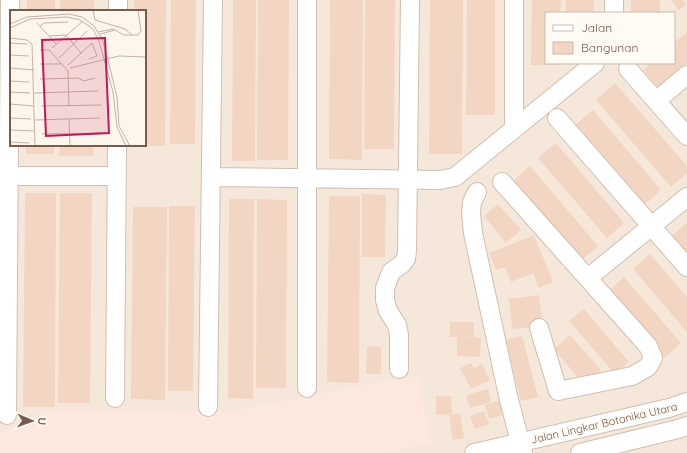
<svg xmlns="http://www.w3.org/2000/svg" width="687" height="453" viewBox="0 0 687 453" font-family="Quicksand,sans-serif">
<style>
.residential{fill:#f5e8da;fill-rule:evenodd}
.commercial{fill:#fde8e0}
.building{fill:#f3d5c3}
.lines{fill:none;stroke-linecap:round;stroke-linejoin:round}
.minor-casing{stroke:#d1beb0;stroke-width:20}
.minor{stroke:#fff;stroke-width:18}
.labels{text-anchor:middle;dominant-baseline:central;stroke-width:3;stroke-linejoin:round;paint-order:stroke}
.street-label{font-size:11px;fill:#7a5c4d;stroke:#fffaf3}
.inset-road{fill:none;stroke:#c5b3a7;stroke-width:1}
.view{fill:#c2185b;fill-opacity:0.15;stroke:#c2185b;stroke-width:2}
.inset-edge{fill:none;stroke:#7a5c4d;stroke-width:2}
</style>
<rect width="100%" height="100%" fill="#fdf6ec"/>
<path class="residential" d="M 0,0 L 687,0 L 687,453 L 0,453 ZM 11,11 L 145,11 L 145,145 L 11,145 ZM 546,13 L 674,13 L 674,63 L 546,63 Z"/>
<path class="commercial" d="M 418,375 L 431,443 L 384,453 L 0,453 L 0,432 L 48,410 L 167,410 L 226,412 Z"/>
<path class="building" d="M 27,0 L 55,0 L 55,11 L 27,11 Z
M 60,0 L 94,0 L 94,11 L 60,11 Z
M 134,0 L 166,0 L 165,146 L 145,146 L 145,11 L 134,11 Z
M 171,0 L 196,0 L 195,144 L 170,144 Z
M 233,0 L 256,0 L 255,161 L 232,161 Z
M 258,0 L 289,0 L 288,160 L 257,160 Z
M 330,0 L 363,0 L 362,160 L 329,159 Z
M 365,0 L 395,0 L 394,149 L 364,149 Z
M 430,0 L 463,0 L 462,154 L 429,154 Z
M 467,0 L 495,0 L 495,115 L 466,115 Z
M 532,0 L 561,0 L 560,13 L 546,13 L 546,63 L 560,63 L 560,65 L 531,65 Z
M 566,0 L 594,0 L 594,13 L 565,13 Z
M 631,0 L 660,0 L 660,13 L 631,13 Z
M 671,0 L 683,0 L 686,5 L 678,10 Z
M 687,32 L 687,63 L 658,88 L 643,70 L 650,63 L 674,63 L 674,43 Z
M 615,83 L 687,166 L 687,173 L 671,187 L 596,100 Z
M 593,110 L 661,190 L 644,205 L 575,125 Z
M 556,143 L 624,223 L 607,238 L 538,158 Z
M 26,145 L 54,145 L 54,154 L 26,154 Z
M 60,145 L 93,145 L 93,156 L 59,156 Z
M 530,166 L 598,246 L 581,261 L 513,181 Z
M 25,193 L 56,193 L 55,407 L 23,407 Z
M 60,193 L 92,193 L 90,403 L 58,403 Z
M 362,194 L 386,195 L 385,257 L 362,257 Z
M 329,196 L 360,196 L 359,383 L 327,382 Z
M 229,199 L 254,199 L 253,399 L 228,398 Z
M 257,199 L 287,200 L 286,388 L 256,388 Z
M 498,204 L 521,230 L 506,243 L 484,216 Z
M 169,206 L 195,206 L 193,391 L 168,391 Z
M 133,207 L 167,207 L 165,400 L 131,399 Z
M 686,223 L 687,224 L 687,259 L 669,238 Z
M 534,235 L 553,282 L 539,288 L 533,273 L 511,282 L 505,267 L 496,270 L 489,253 Z
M 650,254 L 687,297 L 687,332 L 633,269 Z
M 624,277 L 681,343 L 664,358 L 607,292 Z
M 539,295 L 543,326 L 512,329 L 509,299 Z
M 584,309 L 629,362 L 615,374 L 569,321 Z
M 450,322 L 474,322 L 474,337 L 450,337 Z
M 570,335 L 601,370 L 584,385 L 554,349 Z
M 522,336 L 538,397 L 521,401 L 505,340 Z
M 457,337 L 481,338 L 480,357 L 457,356 Z
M 367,346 L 381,347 L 381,374 L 366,374 Z
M 471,363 L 474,368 L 482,364 L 490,380 L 471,389 L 460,368 Z
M 488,389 L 491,402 L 470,408 L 466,395 Z
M 436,396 L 451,396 L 452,414 L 436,415 Z
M 501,400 L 505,414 L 489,419 L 485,405 Z
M 484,411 L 489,424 L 475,429 L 470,416 Z
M 460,414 L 464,438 L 453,440 L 449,415 Z"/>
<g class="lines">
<defs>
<path id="minor" d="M 514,0 L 514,128
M 118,11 L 118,0
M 614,13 L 614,0
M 628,69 L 687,136
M 656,101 L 687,75
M 557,118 L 687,267
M 0,176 L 117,176
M 211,177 L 440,180 L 455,177 L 595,63
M 502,182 L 648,346 L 653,358 L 648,367 L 632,376 L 558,391 L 539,328
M 477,192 L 472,202 L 471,213 L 473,233 L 509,400 L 523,453
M 588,278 L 687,197
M 399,369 L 399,335 L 397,325 L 388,311 L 385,300 L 385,288 L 391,272 L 402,264 L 406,259 L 407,251 L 410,0
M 307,388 L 307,0
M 115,398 L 117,145
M 208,407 L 213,0
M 7,415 L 10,0
M 474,453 L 669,408 L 687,402
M 580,453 L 678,429 L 687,426"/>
</defs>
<use href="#minor" class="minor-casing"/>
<use href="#minor" class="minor"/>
</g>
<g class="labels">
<g class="street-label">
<text transform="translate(604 423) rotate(-13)">Jalan Lingkar Botanika Utara</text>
</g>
</g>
<g transform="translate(10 10)">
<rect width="136" height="136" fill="#fdf6ec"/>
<path class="inset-road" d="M 83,0 L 85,10 L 115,19 L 122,25M 27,13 L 46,34M 0,14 L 17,7 L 59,4 L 72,7 L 84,16 L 92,29 L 98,50 L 107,87 L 109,116 L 120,136M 30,16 L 34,13 L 58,12M 0,18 L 20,9 L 57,7 L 70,10 L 83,19 L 89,31 L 103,82 L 107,117 L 116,136M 88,22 L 103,19 L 114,25 L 128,25 L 131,21 L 128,0M 90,24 L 105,20M 39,26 L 56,25 L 71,43M 0,28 L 17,30 L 22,34 L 25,136M 0,33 L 17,34M 42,38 L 73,11M 30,40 L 39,40 L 58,61 L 59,95M 0,45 L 19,46M 49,48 L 77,21M 30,54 L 51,54M 58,55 L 82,33 L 87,46 L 79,49M 0,58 L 24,60M 60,58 L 109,46 L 136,47M 30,69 L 68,68 L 74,71 L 85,68M 0,71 L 19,72M 0,82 L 20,83M 24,83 L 88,81M 0,94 L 24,96M 31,96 L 91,95M 0,108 L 21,109M 59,109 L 60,136M 25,110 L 90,108M 0,120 L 25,121M 32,124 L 93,123M 0,132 L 19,133"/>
<path class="view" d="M 95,28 L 99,123 L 36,126 L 32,30 Z"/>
<rect width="136" height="136" class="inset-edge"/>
</g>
<rect x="545" y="12" width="130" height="52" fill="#fffaf3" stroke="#cabbb1"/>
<rect x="553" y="25" width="20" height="6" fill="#ffffff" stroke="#cabbb1"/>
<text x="581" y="32" font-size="12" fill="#7a5c4d">Jalan</text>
<rect x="553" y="42" width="20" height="12" fill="#f3d5c3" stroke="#cabbb1"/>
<text x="581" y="52" font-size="12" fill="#7a5c4d">Bangunan</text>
<g transform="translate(32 421) rotate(92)" stroke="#fffaf3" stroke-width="3" paint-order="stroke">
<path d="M0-3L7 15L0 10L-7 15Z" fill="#7a5c4d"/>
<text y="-6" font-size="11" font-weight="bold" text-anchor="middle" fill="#7a5c4d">U</text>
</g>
</svg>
